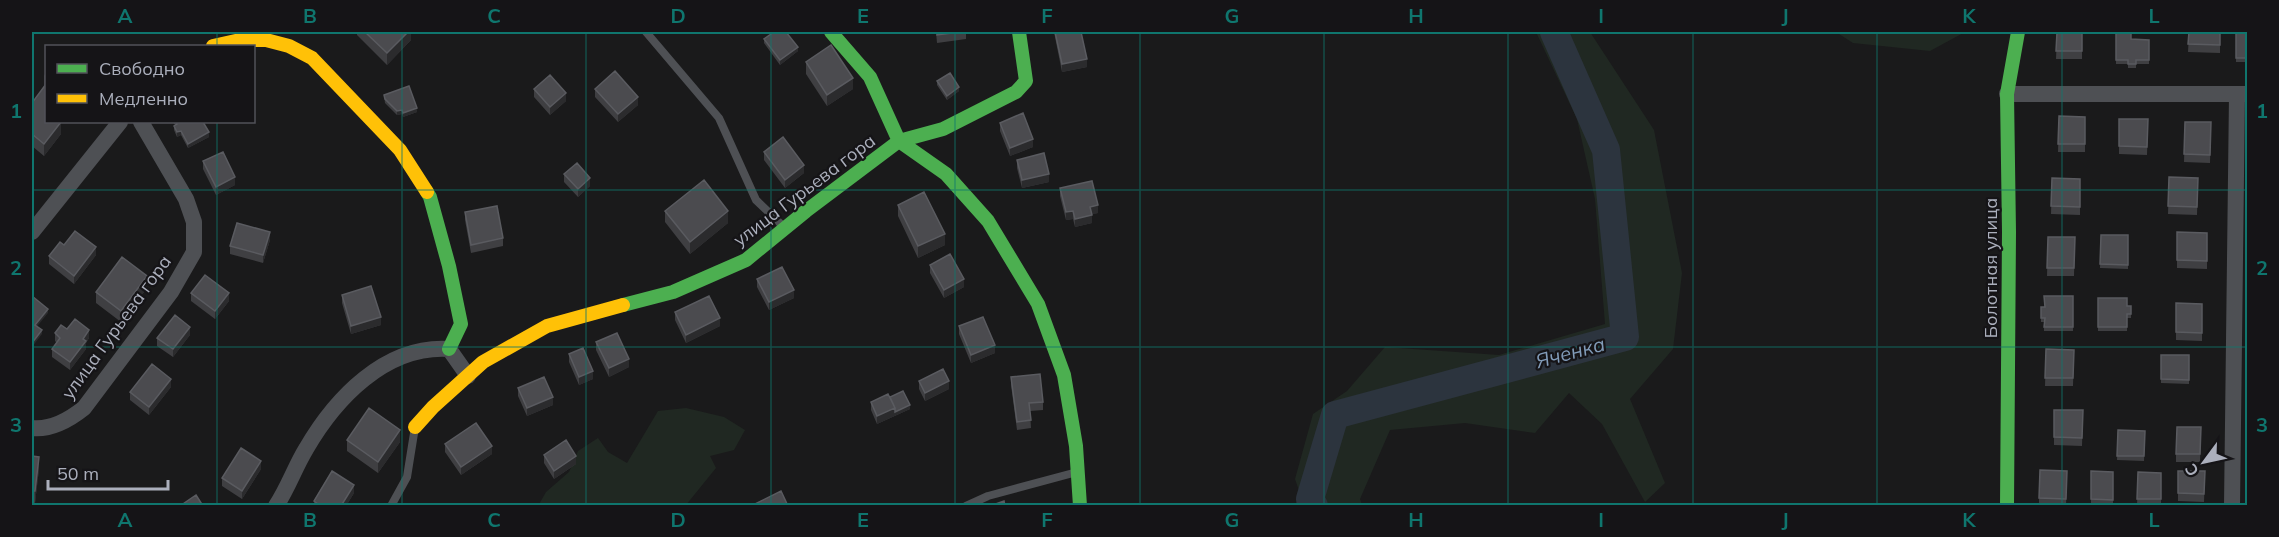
<svg xmlns="http://www.w3.org/2000/svg" width="2279" height="537" viewBox="0 0 2279 537" font-family="Mulish,sans-serif">
<style>
.green{fill:#202822}
.lines{fill:none;stroke-linecap:round;stroke-linejoin:round}
.river{stroke:#2c343e;stroke-width:28}
.lane{stroke:#4e5054;stroke-width:8}
.street{stroke:#4e5054;stroke-width:16}
.fast{stroke:#4caf50;stroke-width:14}
.slow{stroke:#ffc107;stroke-width:14}
.wall{fill:#3f3f42}
.shaded-wall{fill:#2b2b2d}
.building{fill:#4b4b4f;stroke:#5a5b60;stroke-width:1.5}
.grid{fill:none;stroke:#0f766e;stroke-width:1.5;stroke-opacity:0.55}
.labels{text-anchor:middle;dominant-baseline:central;stroke-width:4.5;stroke-linejoin:round;paint-order:stroke}
.street-label{font-size:18px;fill:#abafbc;stroke:#151417}
.water-label{font-size:20px;font-style:italic;fill:#819bb8;stroke:#151417}
.neatline{fill:none;stroke:#0f766e;stroke-width:2}
.grid-label{font-size:20px;text-anchor:middle;font-weight:bold;fill:#0f766e}
</style>
<rect width="100%" height="100%" fill="#1a1a1b"/>
<path class="green" d="M 1536,32 L 1590,32 L 1654,130 L 1682,273 L 1673,349 L 1630,399 L 1665,483 L 1645,502 L 1602,424 L 1569,393 L 1535,433 L 1465,423 L 1390,430 L 1360,499 L 1362,505 L 1304,505 L 1295,479 L 1313,414 L 1347,391 L 1385,347 L 1499,355 L 1605,324 L 1595,199 L 1577,119 Z
M 1836,32 L 1965,32 L 1930,51 L 1853,43 Z
M 686,408 L 724,417 L 745,430 L 734,450 L 710,456 L 716,468 L 686,505 L 538,506 L 546,492 L 569,472 L 578,451 L 598,438 L 608,452 L 627,463 L 658,411 Z"/>
<g class="lines">
<path class="river" d="M 1314,506 L 1310,499 L 1335,415 L 1625,337 L 1606,150 L 1554,32"/>
<path class="lane" d="M 646,32 L 719,118 L 756,200 L 785,228
M 391,506 L 407,477 L 415,427
M 966,506 L 988,496 L 1077,472"/>
<path class="street" d="M 2007,94 L 2247,94
M 32,232 L 120,122
M 32,428 C 51,430 69,420 84,408 L 171,292 L 194,252 L 194,222 L 186,199 L 141,122
M 276,506 C 288,488 295,467 306,449 C 335,399 385,345 449,349 L 468,376
M 2232,506 L 2237,94"/>
<path class="fast" d="M 831,32 L 870,77 L 899,141 L 946,174 L 988,221 L 1038,304 L 1064,375 L 1076,446 L 1080,506
M 427,192 L 430,197 L 449,266 L 461,324 L 449,349
M 623,305 L 673,292 L 746,260 L 806,211 L 899,141 L 943,129 L 1016,92 L 1026,81 L 1019,32
M 2007,506 L 2009,232 L 2007,94 L 2018,32"/>
<path class="slow" d="M 213,46 L 240,40 L 266,40 L 289,46 L 312,58 L 400,150 L 427,192
M 415,427 L 433,407 L 483,362 L 547,326 L 623,305"/>
</g>
<path class="wall" d="M 357,32 L 411,32 L 411,40 L 387,65 L 357,35 Z
M 936,32 L 966,32 L 966,39 L 937,43 Z
M 1054,32 L 1081,32 L 1087,67 L 1062,72 Z
M 2057,32 L 2082,32 L 2082,59 L 2056,59 Z
M 2116,32 L 2131,39 L 2149,40 L 2149,64 L 2136,64 L 2136,68 L 2128,68 L 2128,64 L 2116,64 Z
M 2189,32 L 2220,32 L 2220,53 L 2188,52 Z
M 2236,32 L 2247,32 L 2247,62 L 2236,62 Z
M 764,39 L 798,51 L 780,65 L 764,43 Z
M 806,62 L 853,89 L 827,106 L 806,74 Z
M 46,72 L 46,122 L 61,134 L 44,156 L 32,146 L 32,103 L 44,87 L 44,76 Z
M 937,81 L 959,91 L 947,100 L 937,85 Z
M 534,89 L 566,101 L 550,115 L 534,97 Z
M 595,89 L 638,105 L 618,122 L 595,97 Z
M 384,95 L 417,112 L 403,117 L 402,114 L 397,115 L 385,103 Z
M 2059,116 L 2085,117 L 2085,152 L 2058,152 Z
M 2119,119 L 2148,119 L 2147,155 L 2119,154 Z
M 173,122 L 203,122 L 209,137 L 188,148 L 181,135 L 177,137 L 174,130 L 174,126 L 175,125 Z
M 2185,122 L 2211,122 L 2210,163 L 2184,162 Z
M 1000,123 L 1033,147 L 1010,156 L 1000,131 Z
M 764,152 L 804,173 L 785,188 L 764,160 Z
M 1017,160 L 1049,182 L 1022,188 L 1017,168 Z
M 203,161 L 235,185 L 216,195 L 203,169 Z
M 564,174 L 590,186 L 578,197 L 564,182 Z
M 2169,177 L 2198,178 L 2197,215 L 2168,214 Z
M 2052,178 L 2080,179 L 2080,215 L 2051,214 Z
M 1060,188 L 1098,213 L 1092,214 L 1092,223 L 1075,227 L 1073,219 L 1066,220 L 1060,196 Z
M 898,205 L 945,245 L 918,258 L 898,216 Z
M 665,211 L 728,223 L 690,254 L 665,222 Z
M 465,212 L 503,238 L 503,246 L 471,253 L 465,220 Z
M 2177,232 L 2207,233 L 2207,269 L 2177,268 Z
M 2101,235 L 2128,235 L 2128,269 L 2100,268 Z
M 2048,237 L 2075,237 L 2074,276 L 2047,276 Z
M 270,240 L 263,263 L 230,254 L 230,246 Z
M 64,245 L 96,255 L 74,284 L 49,264 L 49,256 Z
M 930,265 L 964,287 L 944,298 L 930,273 Z
M 757,279 L 794,298 L 769,310 L 757,287 Z
M 147,288 L 121,322 L 96,303 L 96,292 Z
M 191,293 L 229,301 L 215,319 L 191,301 Z
M 342,295 L 381,325 L 351,334 L 342,303 Z
M 2073,296 L 2073,331 L 2044,331 L 2044,322 L 2041,322 L 2041,318 L 2045,307 Z
M 2098,298 L 2127,306 L 2131,306 L 2131,318 L 2127,318 L 2127,331 L 2098,331 Z
M 2176,303 L 2202,304 L 2202,341 L 2176,340 Z
M 675,312 L 720,326 L 686,343 L 675,320 Z
M 959,326 L 995,353 L 971,363 L 959,334 Z
M 67,329 L 89,338 L 86,343 L 86,349 L 70,370 L 52,357 L 52,349 L 57,343 L 55,341 L 55,333 Z
M 190,335 L 173,357 L 157,346 L 157,338 Z
M 596,342 L 629,367 L 609,377 L 596,350 Z
M 2046,349 L 2074,350 L 2073,386 L 2045,386 Z
M 569,354 L 593,379 L 579,385 L 569,362 Z
M 2161,355 L 2189,355 L 2189,384 L 2161,383 Z
M 1011,377 L 1043,402 L 1043,410 L 1030,411 L 1031,428 L 1017,430 L 1011,385 Z
M 919,381 L 949,389 L 925,401 L 919,389 Z
M 171,387 L 149,415 L 130,400 L 130,392 Z
M 518,388 L 553,405 L 527,416 L 518,396 Z
M 890,397 L 910,409 L 877,424 L 871,410 L 871,402 Z
M 2054,410 L 2083,410 L 2082,446 L 2054,445 Z
M 2201,427 L 2200,462 L 2176,462 L 2176,454 Z
M 2118,430 L 2145,431 L 2144,461 L 2117,460 Z
M 347,440 L 400,442 L 378,473 L 347,451 Z
M 445,444 L 492,454 L 461,475 L 445,452 Z
M 544,455 L 576,464 L 554,479 L 544,463 Z
M 32,456 L 39,469 L 35,503 L 32,502 Z
M 261,469 L 242,499 L 222,486 L 222,478 Z
M 2067,471 L 2066,506 L 2039,506 L 2039,498 Z
M 2091,471 L 2113,472 L 2113,506 L 2091,506 Z
M 2178,471 L 2205,471 L 2204,502 L 2178,501 Z
M 2138,472 L 2161,473 L 2161,506 L 2137,506 Z
M 354,493 L 346,506 L 314,506 L 314,501 Z"/>
<path class="shaded-wall" d="M 408,32 L 411,32 L 411,40 L 387,65 L 387,53 Z
M 798,47 L 798,51 L 780,65 L 780,60 Z
M 1087,59 L 1087,67 L 1062,72 L 1062,64 Z
M 853,78 L 853,89 L 827,106 L 827,95 Z
M 959,87 L 959,91 L 947,100 L 947,96 Z
M 566,93 L 566,101 L 550,115 L 550,107 Z
M 638,97 L 638,105 L 618,122 L 618,114 Z
M 417,108 L 417,112 L 403,117 L 403,113 Z
M 402,110 L 402,114 L 397,115 L 397,111 Z
M 61,122 L 61,134 L 44,156 L 44,144 Z
M 181,131 L 181,135 L 177,137 L 177,132 Z
M 209,132 L 209,137 L 188,148 L 188,144 Z
M 1033,139 L 1033,147 L 1010,156 L 1010,148 Z
M 804,165 L 804,173 L 785,188 L 785,180 Z
M 1049,174 L 1049,182 L 1022,188 L 1022,180 Z
M 235,177 L 235,185 L 216,195 L 216,187 Z
M 590,178 L 590,186 L 578,197 L 578,189 Z
M 1098,205 L 1098,213 L 1090,215 L 1090,207 Z
M 728,211 L 728,223 L 690,254 L 690,242 Z
M 1073,211 L 1073,219 L 1066,220 L 1066,212 Z
M 1092,215 L 1092,223 L 1075,227 L 1075,219 Z
M 270,232 L 270,240 L 263,263 L 263,255 Z
M 945,234 L 945,245 L 918,258 L 918,246 Z
M 96,247 L 96,255 L 74,284 L 74,276 Z
M 147,276 L 147,288 L 121,322 L 121,311 Z
M 964,279 L 964,287 L 944,298 L 944,290 Z
M 794,290 L 794,298 L 769,310 L 769,302 Z
M 229,293 L 229,301 L 215,319 L 215,311 Z
M 48,309 L 48,313 L 35,329 L 35,325 Z
M 381,317 L 381,325 L 351,334 L 351,326 Z
M 720,318 L 720,326 L 686,343 L 686,335 Z
M 190,327 L 190,335 L 173,357 L 173,349 Z
M 42,330 L 42,334 L 32,347 L 32,343 Z
M 89,330 L 89,338 L 86,343 L 86,349 L 70,370 L 70,362 L 83,339 Z
M 995,345 L 995,353 L 971,363 L 971,355 Z
M 629,359 L 629,367 L 609,377 L 609,368 Z
M 593,371 L 593,379 L 579,385 L 579,377 Z
M 171,379 L 171,387 L 149,415 L 149,407 Z
M 949,381 L 949,389 L 925,401 L 925,393 Z
M 553,397 L 553,405 L 527,416 L 527,408 Z
M 910,405 L 910,409 L 877,424 L 877,416 L 895,408 Z
M 400,430 L 400,442 L 378,473 L 378,462 Z
M 492,446 L 492,454 L 461,475 L 461,467 Z
M 576,456 L 576,464 L 554,479 L 554,471 Z
M 39,457 L 39,469 L 35,503 L 35,491 Z
M 261,461 L 261,469 L 242,499 L 242,491 Z
M 354,485 L 354,493 L 346,506 L 341,506 Z"/>
<path class="building" d="M 365,32 L 408,32 L 387,53 Z
M 774,32 L 786,32 L 798,47 L 780,60 L 764,39 Z
M 937,32 L 960,32 L 937,35 Z
M 1055,32 L 1081,32 L 1087,59 L 1062,64 Z
M 2057,32 L 2082,32 L 2082,51 L 2056,51 Z
M 2116,32 L 2131,33 L 2131,39 L 2149,40 L 2149,60 L 2136,60 L 2136,64 L 2128,64 L 2128,60 L 2116,60 Z
M 2189,32 L 2220,32 L 2220,45 L 2188,44 Z
M 2236,32 L 2247,32 L 2247,58 L 2236,58 Z
M 831,45 L 853,78 L 827,95 L 806,62 Z
M 615,71 L 638,97 L 618,114 L 595,89 Z
M 950,73 L 959,87 L 947,96 L 937,81 Z
M 550,75 L 566,93 L 550,107 L 534,89 Z
M 46,84 L 46,122 L 61,122 L 44,144 L 32,134 L 32,103 Z
M 409,86 L 417,108 L 403,113 L 402,110 L 397,111 L 385,99 L 384,95 Z
M 1023,113 L 1033,139 L 1010,148 L 1000,123 Z
M 2059,116 L 2085,117 L 2085,144 L 2058,144 Z
M 2119,119 L 2148,119 L 2147,147 L 2119,146 Z
M 176,122 L 203,122 L 209,132 L 188,144 L 181,131 L 177,132 L 174,126 L 177,124 Z
M 2185,122 L 2211,122 L 2210,155 L 2184,154 Z
M 783,137 L 804,165 L 785,180 L 764,152 Z
M 223,152 L 235,177 L 216,187 L 203,161 Z
M 1044,153 L 1049,174 L 1022,180 L 1017,160 Z
M 577,163 L 590,178 L 578,189 L 564,174 Z
M 2169,177 L 2198,178 L 2197,207 L 2168,206 Z
M 2052,178 L 2080,179 L 2080,207 L 2051,206 Z
M 704,180 L 728,211 L 690,242 L 665,211 Z
M 1092,181 L 1098,205 L 1090,207 L 1092,215 L 1075,219 L 1073,211 L 1066,212 L 1060,188 Z
M 924,192 L 945,234 L 918,246 L 898,205 Z
M 497,206 L 503,238 L 471,245 L 465,212 Z
M 237,223 L 270,232 L 263,255 L 230,246 Z
M 75,231 L 96,247 L 74,276 L 49,256 L 60,242 L 64,245 Z
M 2177,232 L 2207,233 L 2207,261 L 2177,260 Z
M 2101,235 L 2128,235 L 2128,265 L 2100,264 Z
M 2048,237 L 2075,237 L 2074,268 L 2047,268 Z
M 950,254 L 964,279 L 944,290 L 930,265 Z
M 122,257 L 147,276 L 121,311 L 96,292 Z
M 782,267 L 794,290 L 769,302 L 757,279 Z
M 205,275 L 229,293 L 215,311 L 191,293 Z
M 371,286 L 381,317 L 351,326 L 342,295 Z
M 32,296 L 48,309 L 35,325 L 42,330 L 32,343 Z
M 709,296 L 720,318 L 686,335 L 675,312 Z
M 2044,296 L 2073,296 L 2073,327 L 2044,327 L 2045,318 L 2041,318 L 2041,307 L 2045,307 Z
M 2098,298 L 2127,298 L 2127,306 L 2131,306 L 2131,314 L 2127,314 L 2127,327 L 2098,327 Z
M 2176,303 L 2202,304 L 2202,333 L 2176,332 Z
M 175,315 L 190,327 L 173,349 L 157,338 Z
M 983,317 L 995,345 L 971,355 L 959,326 Z
M 75,319 L 89,330 L 83,339 L 86,341 L 70,362 L 52,349 L 60,338 L 55,333 L 61,325 L 67,329 Z
M 617,333 L 629,359 L 609,368 L 596,342 Z
M 583,348 L 593,371 L 579,377 L 569,354 Z
M 2046,349 L 2074,350 L 2073,378 L 2045,378 Z
M 2161,355 L 2189,355 L 2189,380 L 2161,379 Z
M 152,364 L 171,379 L 149,407 L 130,392 Z
M 943,369 L 949,381 L 925,393 L 919,381 Z
M 1040,374 L 1043,402 L 1029,403 L 1031,420 L 1017,422 L 1011,377 Z
M 544,377 L 553,397 L 527,408 L 518,388 Z
M 903,391 L 910,405 L 895,412 L 895,408 L 890,397 Z
M 888,394 L 895,408 L 877,416 L 871,402 Z
M 369,408 L 400,430 L 378,462 L 347,440 Z
M 2054,410 L 2083,410 L 2082,438 L 2054,437 Z
M 476,423 L 492,446 L 461,467 L 445,444 Z
M 2177,427 L 2201,427 L 2200,454 L 2176,454 Z
M 2118,430 L 2145,431 L 2144,456 L 2117,456 Z
M 566,440 L 576,456 L 554,471 L 544,455 Z
M 241,448 L 261,461 L 242,491 L 222,478 Z
M 32,456 L 39,457 L 35,491 L 32,491 Z
M 2040,470 L 2067,471 L 2066,499 L 2039,498 Z
M 332,471 L 354,485 L 341,506 L 321,506 L 314,501 Z
M 2091,471 L 2113,472 L 2113,500 L 2091,499 Z
M 2178,471 L 2205,471 L 2204,494 L 2178,493 Z
M 2138,472 L 2161,473 L 2161,499 L 2137,499 Z
M 781,491 L 788,506 L 751,506 Z
M 196,495 L 203,506 L 180,506 Z
M 1004,501 L 1005,506 L 990,506 Z"/>
<path class="grid" d="M 217,32 L 217,46M 402,32 L 402,506M 586,32 L 586,506M 771,32 L 771,506M 955,32 L 955,506M 1140,32 L 1140,506M 1324,32 L 1324,506M 1508,32 L 1508,506M 1693,32 L 1693,506M 1877,32 L 1877,506M 2062,32 L 2062,506M 217,122 L 217,506M 32,190 L 2248,190M 32,347 L 2248,347"/>
<g class="labels">
<g class="street-label">
<text transform="translate(804 190) rotate(-37)">улица Гурьева гора</text>
<text transform="translate(1990 268) rotate(-90)">Болотная улица</text>
<text transform="translate(116 327) rotate(-54)">улица Гурьева гора</text>
</g>
<g class="water-label">
<text transform="translate(1570 352) rotate(-15)">Яченка</text>
</g>
</g>
<rect width="2279" height="537" fill="none" stroke="#151417" stroke-width="66"/>
<rect x="45" y="45" width="210" height="78" fill="#151417" stroke="#515259" stroke-width="1.5"/>
<rect x="57" y="64" width="30" height="9" fill="#4caf50" stroke="#515259" stroke-width="1.5"/>
<text x="99" y="75" font-size="18" fill="#abafbc">Свободно</text>
<rect x="57" y="94" width="30" height="9" fill="#ffc107" stroke="#515259" stroke-width="1.5"/>
<text x="99" y="105" font-size="18" fill="#abafbc">Медленно</text>
<g transform="translate(2204 462) rotate(237)" stroke="#151417" stroke-width="4.5" paint-order="stroke">
<path d="M0-4.5L10 22L0 15L-10 22Z" fill="#abafbc"/>
<text y="-9" font-size="16" font-weight="bold" text-anchor="middle" fill="#abafbc">С</text>
</g>
<path d="M48 480v9h120v-9" fill="none" stroke="#abafbc" stroke-width="3"/>
<text x="57" y="480" font-size="18" fill="#abafbc" stroke="#151417" stroke-width="4.5" paint-order="stroke">50 m</text>
<rect x="33" y="33" width="2213" height="471" class="neatline"/>
<g class="grid-label">
<text x="125" y="23">A</text>
<text x="310" y="23">B</text>
<text x="494" y="23">C</text>
<text x="678" y="23">D</text>
<text x="863" y="23">E</text>
<text x="1047" y="23">F</text>
<text x="1232" y="23">G</text>
<text x="1416" y="23">H</text>
<text x="1601" y="23">I</text>
<text x="1785" y="23">J</text>
<text x="1969" y="23">K</text>
<text x="2154" y="23">L</text>
<text x="16" y="118">1</text>
<text x="2262" y="118">1</text>
<text x="16" y="275">2</text>
<text x="2262" y="275">2</text>
<text x="16" y="432">3</text>
<text x="2262" y="432">3</text>
<text x="125" y="527">A</text>
<text x="310" y="527">B</text>
<text x="494" y="527">C</text>
<text x="678" y="527">D</text>
<text x="863" y="527">E</text>
<text x="1047" y="527">F</text>
<text x="1232" y="527">G</text>
<text x="1416" y="527">H</text>
<text x="1601" y="527">I</text>
<text x="1785" y="527">J</text>
<text x="1969" y="527">K</text>
<text x="2154" y="527">L</text>
</g>
</svg>
